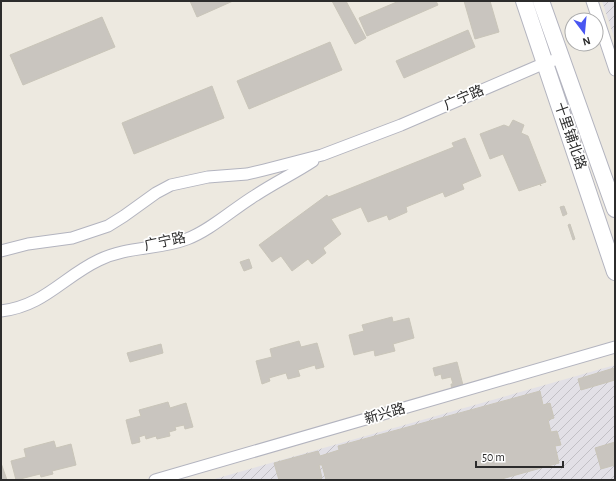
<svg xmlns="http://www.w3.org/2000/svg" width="616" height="481" viewBox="0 0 616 481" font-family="'Alegreya Sans','Noto Sans SC',sans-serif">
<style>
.industrial{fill:url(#industrial-furrows)}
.building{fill:#c9c5bf;stroke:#c9c5b9}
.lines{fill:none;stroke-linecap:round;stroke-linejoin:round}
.street-casing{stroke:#b3b4bf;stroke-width:13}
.secondary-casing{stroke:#b3b4bf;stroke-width:18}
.street{stroke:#fff;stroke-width:11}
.secondary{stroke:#fff;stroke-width:16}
.labels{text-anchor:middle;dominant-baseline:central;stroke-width:3.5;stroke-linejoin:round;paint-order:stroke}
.street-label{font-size:14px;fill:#2c2c2c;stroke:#fff}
</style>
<defs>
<pattern id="industrial-furrows" width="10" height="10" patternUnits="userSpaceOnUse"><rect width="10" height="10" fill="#e2e0e6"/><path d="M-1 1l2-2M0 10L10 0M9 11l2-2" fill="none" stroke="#c2c0c5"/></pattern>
</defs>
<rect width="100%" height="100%" fill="#ede9e0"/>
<path class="industrial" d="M 602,1 L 615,1 L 615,40 Z
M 615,365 L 615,480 L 211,480 Z"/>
<path class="building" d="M 190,1 L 233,1 L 197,17 Z
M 332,1 L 346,1 L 366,38 L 355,44 Z
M 399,1 L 436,1 L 438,5 L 367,36 L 359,18 Z
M 464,1 L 490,1 L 499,32 L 475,39 Z
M 102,17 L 115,47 L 23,85 L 10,55 Z
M 468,30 L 475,47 L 404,78 L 396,61 Z
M 330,42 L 342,70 L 249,109 L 237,81 Z
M 212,86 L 224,118 L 134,154 L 122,123 Z
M 513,120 L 524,125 L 521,133 L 528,136 L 546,182 L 540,184 L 541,186 L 540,184 L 519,191 L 503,154 L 490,159 L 480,134 L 504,125 L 509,127 Z
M 465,138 L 481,176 L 462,184 L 464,189 L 445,197 L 443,192 L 406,207 L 407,212 L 389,220 L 387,215 L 368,222 L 361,207 L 331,219 L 341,234 L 323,248 L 326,253 L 312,264 L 308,259 L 292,271 L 281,256 L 272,262 L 259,245 L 327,195 L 328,197 L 331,196 L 454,147 L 452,143 Z
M 564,206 L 567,214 L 563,216 L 560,207 Z
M 570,224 L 575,239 L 573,240 L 568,225 Z
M 249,259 L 252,268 L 244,271 L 240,262 Z
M 392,317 L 393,322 L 409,318 L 414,338 L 393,344 L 395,351 L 375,356 L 374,350 L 354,355 L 349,335 L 364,331 L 362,325 Z
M 299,341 L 301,347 L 317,343 L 324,367 L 316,369 L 315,365 L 298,370 L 300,376 L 288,379 L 286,373 L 269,378 L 270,381 L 262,384 L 256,361 L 272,357 L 270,349 Z
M 161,344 L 163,353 L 130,362 L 127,353 Z
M 457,362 L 464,389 L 452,391 L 451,384 L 453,384 L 451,377 L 442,379 L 441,374 L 435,376 L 433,368 Z
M 614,368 L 615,380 L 581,390 L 578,379 Z
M 540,391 L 543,405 L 550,403 L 554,418 L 548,420 L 551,432 L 557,431 L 561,445 L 555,446 L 559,463 L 498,480 L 326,480 L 322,465 L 319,465 L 322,478 L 314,480 L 279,480 L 274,463 L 318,451 L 320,456 L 339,450 L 338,446 Z
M 168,402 L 170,408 L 186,403 L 193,427 L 185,429 L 184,425 L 175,427 L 176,430 L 169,432 L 170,436 L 157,439 L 156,436 L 146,439 L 145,435 L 139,437 L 140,442 L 132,444 L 126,420 L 141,416 L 139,410 Z
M 54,441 L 56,448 L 71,444 L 76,465 L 52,471 L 53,474 L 41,477 L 40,474 L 16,480 L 11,461 L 26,457 L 24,449 Z
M 615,442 L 615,465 L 601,469 L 595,448 Z
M 1,463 L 7,480 L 1,480 Z"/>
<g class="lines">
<defs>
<path id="street" d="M 592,1 L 615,70
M 1,251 L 28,244 L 72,238 L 108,226 L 124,216 L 156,193 L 171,185 L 208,177 L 247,174 L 264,170 L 322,155 L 401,125 L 545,63 L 561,58
M 1,311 C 44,306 63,277 99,260 C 128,246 158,250 187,239 C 211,230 234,208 256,195 C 274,183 295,173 313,161
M 155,480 L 615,347"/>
<path id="secondary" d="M 524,1 L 615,272
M 541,1 L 615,209"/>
</defs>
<use href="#street" class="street-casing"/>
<use href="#secondary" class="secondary-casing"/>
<use href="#street" class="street"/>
<use href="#secondary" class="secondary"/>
</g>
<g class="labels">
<g class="street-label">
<text transform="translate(464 98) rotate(-23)">广宁路</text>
<text transform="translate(570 136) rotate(71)">十里铺北路</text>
<text transform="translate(165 242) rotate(-12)">广宁路</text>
<text transform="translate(385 414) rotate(-16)">新兴路</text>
</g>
</g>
<rect width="616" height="481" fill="none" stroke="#2c2c2c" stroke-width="4"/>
<g transform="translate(584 32) rotate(164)"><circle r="19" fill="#ffffff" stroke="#ababab"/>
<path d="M0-3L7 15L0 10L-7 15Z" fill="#4956f1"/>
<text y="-6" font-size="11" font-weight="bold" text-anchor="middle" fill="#2c2c2c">N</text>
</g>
<path d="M476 461v6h87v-6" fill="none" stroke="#2c2c2c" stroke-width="2"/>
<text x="482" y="461" font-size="12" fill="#2c2c2c" stroke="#ffffff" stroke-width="3" paint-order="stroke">50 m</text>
</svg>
